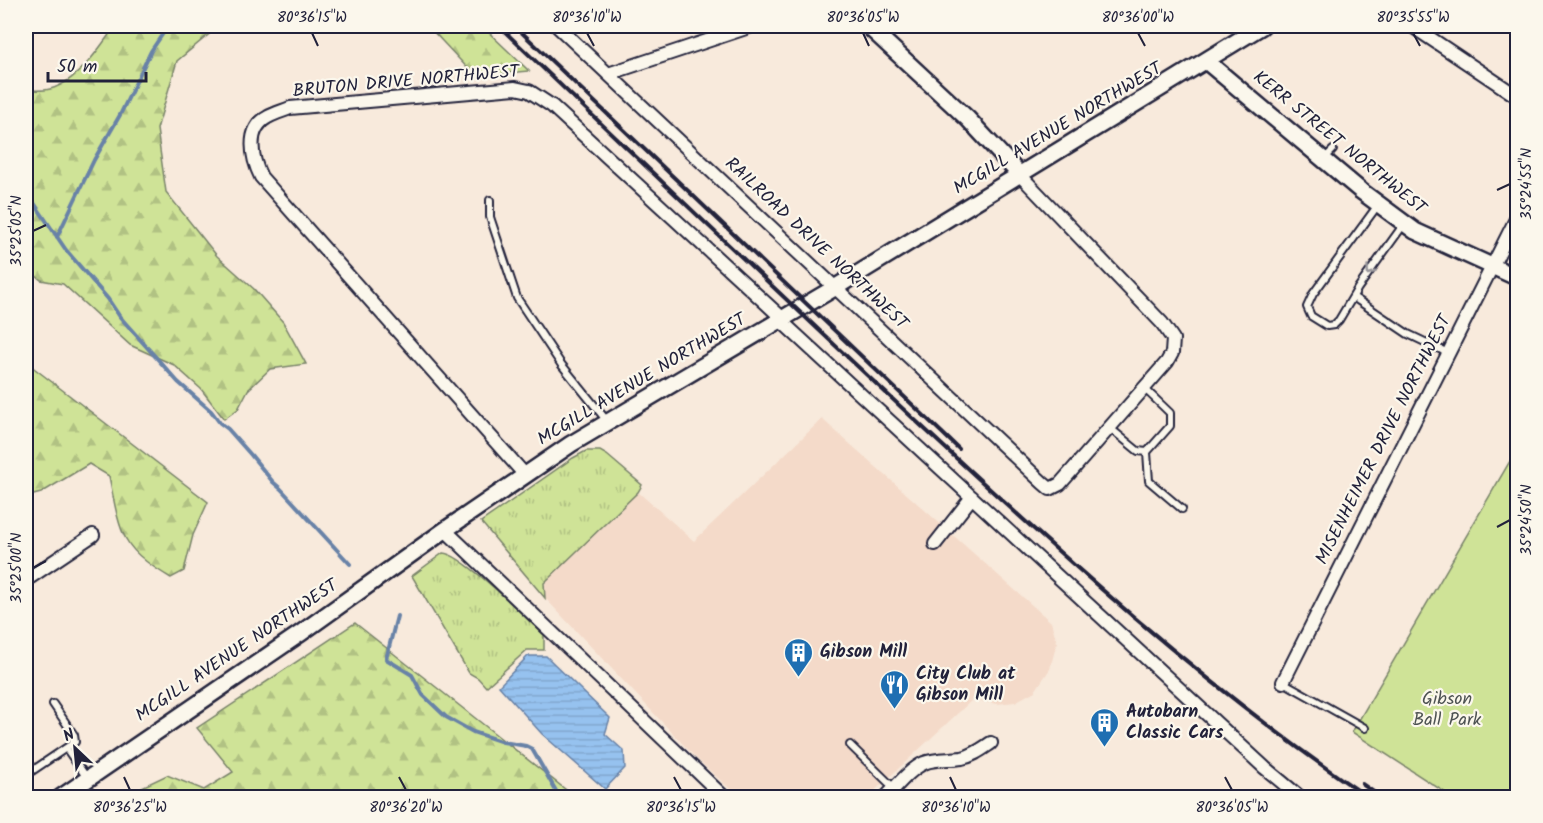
<svg xmlns="http://www.w3.org/2000/svg" width="1543" height="823" viewBox="0 0 1543 823" font-family="Kalam,sans-serif">
<style>
.built{fill:#f4dac9}
.grass{fill:url(#grass-tufts);stroke:#788269;stroke-width:1.5}
.forest{fill:url(#forest-firs);stroke:#788269;stroke-width:1.5}
.park{fill:#cfe397;stroke:#788269;stroke-width:1.5}
.water{fill:url(#water-rules);stroke:#6882a7;stroke-width:1.5}
.lines{fill:none;stroke-linecap:round;stroke-linejoin:round}
.stream{stroke:#6882a7;stroke-width:4}
.service-casing{stroke:#22223b;stroke-width:10}
.minor-casing{stroke:#22223b;stroke-width:16}
.tertiary-casing{stroke:#22223b;stroke-width:20}
.service{stroke:#fbf7ec;stroke-width:6}
.minor{stroke:#fbf7ec;stroke-width:12}
.tertiary{stroke:#fbf7ec;stroke-width:15}
.rail{stroke:#22223b;stroke-width:4}
.oneway{stroke:#99979c}
.ticks{fill:none;stroke:#22223b;stroke-width:2}
.labels{text-anchor:middle;dominant-baseline:central;stroke-width:4.5;stroke-linejoin:round;paint-order:stroke}
.street-label{font-size:18px;fill:#22223b;stroke:#fbf7ec}
.poi-label{font-size:18px;font-weight:bold;fill:#22223b;stroke:#fbf7ec;text-anchor:start}
.park-label{font-size:18px;fill:#4d5252;stroke:#fbf7ec}
.neatline{fill:none;stroke:#22223b;stroke-width:2}
.ticks-label{font-size:15px;text-anchor:middle;fill:#22223b}
</style>
<defs>
<pattern id="grass-tufts" width="24" height="20" patternUnits="userSpaceOnUse" patternTransform="scale(1.5)"><rect width="24" height="20" fill="#cfe397"/><path d="M3 7l-1-3M5 7V3M7 7l1-3M15 17l-1-3M17 17v-4M19 17l1-3" fill="none" stroke="#b1c283"/></pattern>
<pattern id="forest-firs" width="22" height="20" patternUnits="userSpaceOnUse" patternTransform="scale(1.5)"><rect width="22" height="20" fill="#cfe397"/><path d="M5 1l3.5 6h-7zM16 11l3.5 6h-7z" fill="#b1c283"/></pattern>
<pattern id="water-rules" width="6" height="5" patternUnits="userSpaceOnUse" patternTransform="scale(1.5)"><rect width="6" height="5" fill="#96c2ef"/><path d="M0 2.5h6" fill="none" stroke="#81a6ce"/></pattern>
</defs>
<rect width="100%" height="100%" fill="#f8eadc"/>
<filter id="ink" filterUnits="userSpaceOnUse"><feTurbulence type="fractalNoise" baseFrequency=".0167" numOctaves="2"/><feDisplacementMap in="SourceGraphic" scale="12" xChannelSelector="R" yChannelSelector="G"/><feConvolveMatrix kernelMatrix="1 2 1 2 8 2 1 2 1" color-interpolation-filters="sRGB"/></filter>
<g filter="url(#ink)">
<path class="built" d="M 822,419 L 1051,622 L 1057,642 L 1050,669 L 1035,691 L 1015,702 L 997,704 L 972,700 L 868,797 L 739,797 L 697,759 L 545,598 L 544,583 L 638,492 L 694,541 Z"/>
<path class="grass" d="M 586,451 L 600,451 L 607,455 L 642,485 L 638,492 L 544,583 L 545,598 L 481,522 L 573,458 Z
M 443,553 C 462,553 527,619 544,635 L 544,650 L 527,650 L 486,687 L 478,678 L 469,673 L 412,576 Z"/>
<path class="forest" d="M 115,26 L 219,26 L 177,61 L 157,129 L 166,192 L 217,256 L 254,289 L 283,322 L 306,364 L 270,369 L 248,390 L 238,409 L 224,419 L 201,389 L 174,365 L 130,345 L 63,284 L 41,280 L 26,268 L 26,90 C 33,90 43,91 50,89 C 77,82 100,48 115,26 Z
M 428,26 L 482,26 L 529,71 L 475,76 Z
M 26,362 L 208,502 L 193,535 L 184,571 L 171,578 C 156,569 135,556 126,539 C 117,524 113,494 109,476 L 89,464 L 41,493 L 26,497 Z
M 355,623 L 575,797 L 151,798 L 142,787 L 167,775 L 204,790 L 233,772 L 197,728 Z"/>
<path class="park" d="M 1517,449 L 1517,797 L 1452,797 L 1352,732 Z"/>
<path class="water" d="M 528,656 L 546,656 L 610,718 L 605,734 L 624,751 L 625,768 L 605,789 L 542,734 L 499,686 Z"/>
<g class="lines">
<path class="stream" d="M 26,191 L 66,250 L 108,299 L 120,317 L 178,382 L 211,411 L 220,423 L 228,429 L 251,455 L 273,482 L 281,489 L 350,564
M 57,237 L 94,160 L 120,115 L 151,51 L 168,26
M 397,616 L 386,659 L 412,675 L 423,695 L 446,717 L 473,732 L 503,742 L 526,746 L 532,749 L 560,798"/>
<defs>
<path id="service" d="M 1324,159 L 1333,150
M 490,200 L 490,217 L 517,298 L 561,364 L 607,421
M 1378,205 L 1313,294 L 1307,307 L 1311,316 L 1327,326 L 1334,325 L 1339,320 L 1358,288 L 1404,224
M 1353,297 L 1408,334 L 1448,353
M 1110,428 L 1138,451 L 1147,452 L 1170,426 L 1170,413 L 1145,389
M 1147,452 L 1149,481 L 1182,509
M 1283,682 L 1365,728
M 53,704 L 74,735 L 75,742 L 66,748 L 87,778
M 850,745 L 894,788
M 26,775 L 66,748"/>
<path id="minor" d="M 557,26 L 1043,483 L 1050,489 L 1060,484 L 1167,362 L 1172,353 L 1173,339 L 1162,323 L 1020,175
M 1412,26 L 1518,97
M 608,74 L 752,26
M 779,319 L 1265,768 L 1301,798
M 525,475 L 261,177 C 252,159 245,129 268,117 C 275,113 283,111 290,108 L 515,88 L 529,91 L 552,106 L 782,318
M 445,530 L 725,798
M 935,544 L 972,497
M 26,580 L 93,535
M 1283,682 L 1518,215
M 885,798 C 897,786 909,770 924,763 C 936,758 949,760 962,758 C 973,756 982,749 991,743"/>
<path id="tertiary" d="M 868,26 L 968,119 L 1020,175
M 1206,61 L 1361,191 L 1415,231 L 1518,278
M 60,798 L 301,633 L 445,530 L 571,444 L 836,287 L 1262,26"/>
</defs>
<use href="#service" class="service-casing"/>
<use href="#minor" class="minor-casing"/>
<use href="#tertiary" class="tertiary-casing"/>
<use href="#service" class="service"/>
<use href="#minor" class="minor"/>
<use href="#tertiary" class="tertiary"/>
<path class="rail" d="M 499,26 C 637,158 775,290 915,420 C 1059,554 1205,687 1369,798
M 515,26 L 959,449
M 1362,784 L 1382,798"/>
</g>
<defs><path id="oneway-chevron" d="M-2-3.5L2.5 0L-2 3.5" fill="none" stroke-width="1.6" stroke-linecap="round" stroke-linejoin="round" transform="scale(1.5)"/></defs>
<use class="oneway" href="#oneway-chevron" transform="translate(1370 271) rotate(125)"/>
</g>
<path class="ticks" d="M 312,33 L 318,46M 587,33 L 594,46M 863,33 L 869,46M 1138,33 L 1145,46M 1413,33 L 1420,46M 1497,190 L 1510,184M 33,231 L 46,225M 1497,527 L 1510,520M 33,568 L 46,561M 124,777 L 130,790M 399,777 L 406,790M 674,777 L 681,790M 950,777 L 956,790M 1225,777 L 1232,790"/>
<defs>
<symbol id="building-pin" viewBox="-11 -11 22 30"><path d="M0 17L-7.5 6A9.5 9.5 0 1 1 7.5 6Z" fill="#1f6fb2" stroke="#fbf7ec"/><path d="M-4-6H4V6H1V3H-1V6H-4ZM-2.5-4.3h1.7v1.8h-1.7ZM.8-4.3h1.7v1.8H.8ZM-2.5-1h1.7V.8h-1.7ZM.8-1h1.7V.8H.8Z" fill="#fff"/></symbol>
<symbol id="restaurant-pin" viewBox="-11 -11 22 30"><path d="M0 17L-7.5 6A9.5 9.5 0 1 1 7.5 6Z" fill="#1f6fb2" stroke="#fbf7ec"/><path d="M-5-6h1v4h1v-4h1v4h1v-4h1v5L-1.5 .5V6h-2V.5L-5-1ZM5-6V6H3V1.5H1.5Q1.5-4 5-6Z" fill="#fff"/></symbol>
</defs>
<g fill-rule="evenodd">
<use href="#building-pin" x="782" y="636" width="33" height="45"/>
<use href="#restaurant-pin" x="878" y="668" width="33" height="45"/>
<use href="#building-pin" x="1088" y="706" width="33" height="45"/>
</g>
<g class="labels">
<g class="street-label">
<text transform="translate(406 82) rotate(-5)">BRUTON DRIVE NORTHWEST</text>
<text transform="translate(1058 129) rotate(-31)">MCGILL AVENUE NORTHWEST</text>
<text transform="translate(1339 143) rotate(39)">KERR STREET NORTHWEST</text>
<text transform="translate(816 244) rotate(43)">RAILROAD DRIVE NORTHWEST</text>
<text transform="translate(642 380) rotate(-31)">MCGILL AVENUE NORTHWEST</text>
<text transform="translate(1384 440) rotate(-63)">MISENHEIMER DRIVE NORTHWEST</text>
<text transform="translate(237 651) rotate(-34)">MCGILL AVENUE NORTHWEST</text>
</g>
<g class="poi-label">
<text x="820" y="652">Gibson Mill</text>
<text x="916" y="674">City Club at<tspan x="916" dy="21">Gibson Mill</tspan></text>
<text x="1126" y="712">Autobarn<tspan x="1126" dy="21">Classic Cars</tspan></text>
</g>
<g class="park-label">
<text x="1447" y="699">Gibson<tspan x="1447" dy="21">Ball Park</tspan></text>
</g>
</g>
<rect width="1543" height="823" fill="none" stroke="#fbf7ec" stroke-width="66"/>
<g transform="translate(75 748) rotate(334)" stroke="#fbf7ec" stroke-width="4.5" paint-order="stroke">
<path d="M0-4.5L10 22L0 15L-10 22Z" fill="#22223b"/>
<text y="-9" font-size="16" font-weight="bold" text-anchor="middle" fill="#22223b">N</text>
</g>
<path d="M48 72v9h98v-9" fill="none" stroke="#22223b" stroke-width="3"/>
<text x="57" y="72" font-size="18" fill="#22223b" stroke="#fbf7ec" stroke-width="4.5" paint-order="stroke">50 m</text>
<rect x="33" y="33" width="1477" height="757" class="neatline"/>
<g class="ticks-label">
<text x="312" y="22">80°36'15"W</text>
<text x="587" y="22">80°36'10"W</text>
<text x="863" y="22">80°36'05"W</text>
<text x="1138" y="22">80°36'00"W</text>
<text x="1413" y="22">80°35'55"W</text>
<text transform="translate(1526 184) rotate(-90)" y="5">35°24'55"N</text>
<text transform="translate(16 231) rotate(-90)" y="5">35°25'05"N</text>
<text transform="translate(1526 520) rotate(-90)" y="5">35°24'50"N</text>
<text transform="translate(16 568) rotate(-90)" y="5">35°25'00"N</text>
<text x="130" y="812">80°36'25"W</text>
<text x="406" y="812">80°36'20"W</text>
<text x="681" y="812">80°36'15"W</text>
<text x="956" y="812">80°36'10"W</text>
<text x="1232" y="812">80°36'05"W</text>
</g>
</svg>
